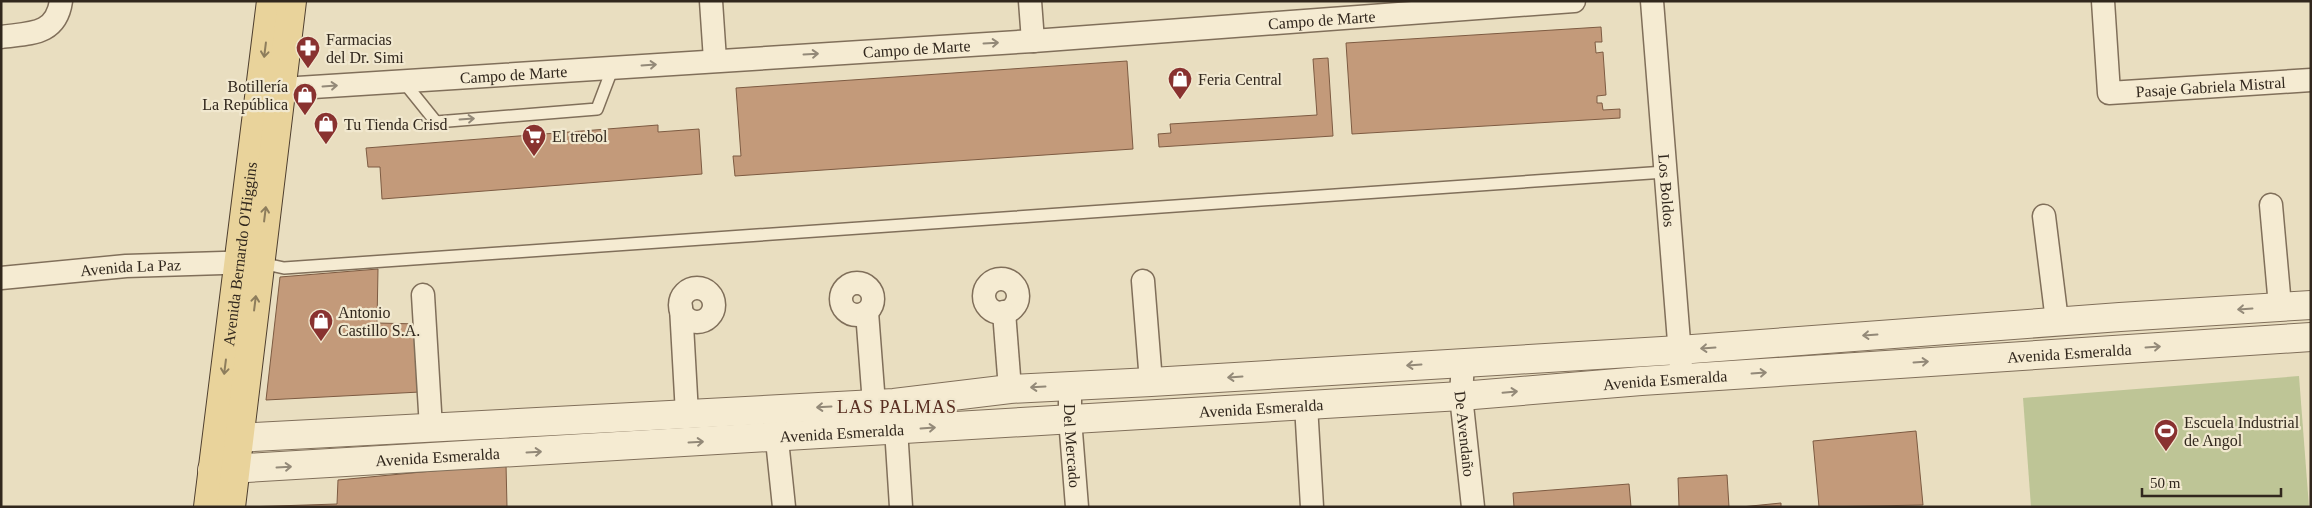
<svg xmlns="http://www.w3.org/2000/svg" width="2312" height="508" viewBox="0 0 2312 508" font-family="'Times New Roman',serif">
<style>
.green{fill:#bec596}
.building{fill:#c39a7a;stroke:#7d5b42}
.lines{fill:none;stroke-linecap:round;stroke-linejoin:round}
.service-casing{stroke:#806f5a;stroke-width:14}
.minor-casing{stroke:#806f5a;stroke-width:25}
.tertiary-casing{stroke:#806f5a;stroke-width:30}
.primary-casing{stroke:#4e3e2e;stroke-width:30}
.service{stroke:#f5ebd2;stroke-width:11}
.minor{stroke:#f5ebd2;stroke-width:22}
.tertiary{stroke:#f5ebd2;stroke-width:28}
.primary{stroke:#e9d39b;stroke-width:28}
.oneway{stroke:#938978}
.oneway2{stroke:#8d7d5c}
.labels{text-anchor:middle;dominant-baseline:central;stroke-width:4.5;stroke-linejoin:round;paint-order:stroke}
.street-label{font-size:16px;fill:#31271d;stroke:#f1e8cf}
.poi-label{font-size:16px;fill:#31271d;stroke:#f1e8cf;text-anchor:start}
.neighbourhood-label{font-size:18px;letter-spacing:1px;fill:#592e21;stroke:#f1e8cf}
</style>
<rect width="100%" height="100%" fill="#e9dec0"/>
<path class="green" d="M 2299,376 L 2309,507 L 2031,507 L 2023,398 Z"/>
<path class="building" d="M 1601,27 L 1602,42 L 1595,42 L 1596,53 L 1603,52 L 1606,95 L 1597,96 L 1597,103 L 1602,103 L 1603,110 L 1620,109 L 1620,118 L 1352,134 L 1346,43 Z
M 1328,58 L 1333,136 L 1159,147 L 1158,134 L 1171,133 L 1170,124 L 1317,115 L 1313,59 Z
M 1127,61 L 1133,149 L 735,176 L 733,156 L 741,156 L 736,88 Z
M 658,125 L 658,132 L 699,129 L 702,174 L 382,199 L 380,167 L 368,167 L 366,148 Z
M 378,269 L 377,323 L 418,324 L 420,392 L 266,400 L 280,277 Z
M 1916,431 L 1923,505 L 1819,507 L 1813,441 Z
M 506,464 L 507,507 L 245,507 L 337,504 L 338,480 Z
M 1727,475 L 1729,507 L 1679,507 L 1678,478 Z
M 1629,484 L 1631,507 L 1514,507 L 1513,493 Z
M 1781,503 L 1781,507 L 1741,507 Z"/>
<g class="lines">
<defs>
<path id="service" d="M 403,81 L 436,122 L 597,109 L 613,67
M 261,263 L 284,268 L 1665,172"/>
<g id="minor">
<path d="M 711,1 L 715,60"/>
<path d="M 1030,1 L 1033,41"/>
<path id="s1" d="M 1652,1 L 1681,367"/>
<path id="s2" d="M 2103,1 L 2109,93 L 2311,80"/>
<path d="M 1,37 C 29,33 56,36 61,1"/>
<path id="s3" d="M 266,90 L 1033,41 L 1574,1"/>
<path d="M 2271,205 L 2280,306"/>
<path d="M 2044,216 L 2057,321"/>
<path id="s4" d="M 1,278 L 126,266 L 255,262"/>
<circle cx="1001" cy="296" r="17"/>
<path d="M 1143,281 L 1151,382"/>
<circle cx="857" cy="299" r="16"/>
<circle cx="697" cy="305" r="17"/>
<path d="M 423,295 L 431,428"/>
<path d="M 681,307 L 687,414"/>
<path d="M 867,312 L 874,404"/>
<path d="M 1004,312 L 1010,389"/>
<path id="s5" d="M 1463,362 L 1461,396 L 1473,507"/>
<path id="s6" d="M 1070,386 L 1070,419 L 1077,507"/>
<path d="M 1306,405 L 1312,507"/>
<path d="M 895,413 L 901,507"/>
<path d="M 775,421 L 784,507"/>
</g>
<g id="tertiary">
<path d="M 217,439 L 894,403 L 1010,389 L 1151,382 L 1679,350 L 2120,317 L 2311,305"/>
<path id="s7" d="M 212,470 L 1461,396 L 1641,381 L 2311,337"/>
</g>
<g id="primary">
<path id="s8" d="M 208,507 L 271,1"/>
<path d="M 231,507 L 292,1"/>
</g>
</defs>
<use href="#service" class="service-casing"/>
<use href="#minor" class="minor-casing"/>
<use href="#tertiary" class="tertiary-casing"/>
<use href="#primary" class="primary-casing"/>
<use href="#service" class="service"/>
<use href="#minor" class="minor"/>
<use href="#tertiary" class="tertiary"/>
<use href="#primary" class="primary"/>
</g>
<defs><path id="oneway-shaft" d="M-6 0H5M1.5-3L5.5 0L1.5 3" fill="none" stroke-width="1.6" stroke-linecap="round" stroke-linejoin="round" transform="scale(1.25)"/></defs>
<g class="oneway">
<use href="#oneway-shaft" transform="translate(991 43) rotate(-3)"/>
<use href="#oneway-shaft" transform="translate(811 54) rotate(-3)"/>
<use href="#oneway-shaft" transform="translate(649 65) rotate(-4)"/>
<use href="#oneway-shaft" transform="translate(330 86) rotate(-4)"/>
<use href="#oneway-shaft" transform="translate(467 119) rotate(-4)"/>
<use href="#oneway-shaft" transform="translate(2245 309) rotate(176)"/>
<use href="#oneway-shaft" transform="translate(1870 335) rotate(176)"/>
<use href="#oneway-shaft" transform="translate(2153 347) rotate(-4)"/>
<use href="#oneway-shaft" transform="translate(1708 348) rotate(176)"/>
<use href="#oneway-shaft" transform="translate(1921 362) rotate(-4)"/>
<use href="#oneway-shaft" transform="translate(1414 365) rotate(176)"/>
<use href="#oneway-shaft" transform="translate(1759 373) rotate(-4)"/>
<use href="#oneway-shaft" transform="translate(1235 377) rotate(176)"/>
<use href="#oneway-shaft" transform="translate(1038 387) rotate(177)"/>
<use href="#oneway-shaft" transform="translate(1510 392) rotate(-5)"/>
<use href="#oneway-shaft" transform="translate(824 407) rotate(177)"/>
<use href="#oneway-shaft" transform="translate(928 428) rotate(-4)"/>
<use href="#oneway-shaft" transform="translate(696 442) rotate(-3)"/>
<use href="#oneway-shaft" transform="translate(534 452) rotate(-3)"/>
<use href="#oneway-shaft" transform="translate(284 467) rotate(-3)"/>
</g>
<g class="oneway2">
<use href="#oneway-shaft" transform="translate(265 50) rotate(97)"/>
<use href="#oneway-shaft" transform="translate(265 214) rotate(-83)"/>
<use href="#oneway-shaft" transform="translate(255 303) rotate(-83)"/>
<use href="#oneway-shaft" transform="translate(225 367) rotate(97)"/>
</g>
<defs>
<symbol id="pharmacy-pin" viewBox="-11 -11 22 30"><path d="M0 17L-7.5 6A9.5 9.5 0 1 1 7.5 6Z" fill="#893230" stroke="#f1e8cf"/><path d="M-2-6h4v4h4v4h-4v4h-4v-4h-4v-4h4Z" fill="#fff"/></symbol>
<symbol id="shop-pin" viewBox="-11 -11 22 30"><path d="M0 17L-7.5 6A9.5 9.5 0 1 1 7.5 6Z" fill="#893230" stroke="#f1e8cf"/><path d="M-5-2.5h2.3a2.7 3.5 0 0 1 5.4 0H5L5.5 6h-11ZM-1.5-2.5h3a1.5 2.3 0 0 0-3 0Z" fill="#fff"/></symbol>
<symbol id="supermarket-pin" viewBox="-11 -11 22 30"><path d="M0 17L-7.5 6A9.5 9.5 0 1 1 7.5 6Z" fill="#893230" stroke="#f1e8cf"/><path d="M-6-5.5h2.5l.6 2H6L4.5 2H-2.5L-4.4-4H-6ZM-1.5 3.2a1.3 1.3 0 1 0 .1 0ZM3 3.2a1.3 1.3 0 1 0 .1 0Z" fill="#fff"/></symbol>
<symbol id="stadium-pin" viewBox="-11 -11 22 30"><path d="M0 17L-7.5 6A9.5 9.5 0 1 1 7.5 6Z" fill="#893230" stroke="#f1e8cf"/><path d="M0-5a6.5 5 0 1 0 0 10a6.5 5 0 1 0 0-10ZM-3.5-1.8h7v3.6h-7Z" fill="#fff"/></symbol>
</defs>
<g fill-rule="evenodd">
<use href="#pharmacy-pin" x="294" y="34" width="28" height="38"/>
<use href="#shop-pin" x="1166" y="65" width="28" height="38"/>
<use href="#shop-pin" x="291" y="81" width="28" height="38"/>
<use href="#shop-pin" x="312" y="110" width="28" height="38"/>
<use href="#supermarket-pin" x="520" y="122" width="28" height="38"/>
<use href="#shop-pin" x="307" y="307" width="28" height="38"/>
<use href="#stadium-pin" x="2152" y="417" width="28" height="38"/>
</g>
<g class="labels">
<g class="street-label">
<text stroke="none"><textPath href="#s3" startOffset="1058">Campo de Marte</textPath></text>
<text stroke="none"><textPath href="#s3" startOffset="652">Campo de Marte</textPath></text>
<text stroke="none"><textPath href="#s3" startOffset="248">Campo de Marte</textPath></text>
<text stroke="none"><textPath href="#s2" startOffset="194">Pasaje Gabriela Mistral</textPath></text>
<text stroke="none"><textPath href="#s1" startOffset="190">Los Boldos</textPath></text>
<text stroke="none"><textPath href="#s8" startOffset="255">Avenida Bernardo O'Higgins</textPath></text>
<text stroke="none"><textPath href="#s4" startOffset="130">Avenida La Paz</textPath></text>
<text stroke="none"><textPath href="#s7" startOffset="1861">Avenida Esmeralda</textPath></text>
<text stroke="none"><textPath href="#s7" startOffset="1456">Avenida Esmeralda</textPath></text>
<text stroke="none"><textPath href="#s7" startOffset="1051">Avenida Esmeralda</textPath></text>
<text stroke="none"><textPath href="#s7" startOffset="631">Avenida Esmeralda</textPath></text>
<text stroke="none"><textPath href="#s5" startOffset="72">De Avendaño</textPath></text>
<text stroke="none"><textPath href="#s6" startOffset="60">Del Mercado</textPath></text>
<text stroke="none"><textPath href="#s7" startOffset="226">Avenida Esmeralda</textPath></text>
</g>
<g class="poi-label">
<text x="326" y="39">Farmacias<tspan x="326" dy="18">del Dr. Simi</tspan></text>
<text x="1198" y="79">Feria Central</text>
<text x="288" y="86" text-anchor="end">Botillería<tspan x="288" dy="18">La República</tspan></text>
<text x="344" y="124">Tu Tienda Crisd</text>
<text x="552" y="136">El trebol</text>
<text x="338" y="312">Antonio<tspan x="338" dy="18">Castillo S.A.</tspan></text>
<text x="2184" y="422">Escuela Industrial<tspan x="2184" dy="18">de Angol</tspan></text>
</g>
<g class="neighbourhood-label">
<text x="897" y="407">LAS PALMAS</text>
</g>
</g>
<rect width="2312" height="508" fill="none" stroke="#31271d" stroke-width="5"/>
<path d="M2142 488v8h139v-8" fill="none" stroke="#31271d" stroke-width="2.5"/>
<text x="2150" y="488" font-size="15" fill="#31271d" stroke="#f1e8cf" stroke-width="4" paint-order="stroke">50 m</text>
</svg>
